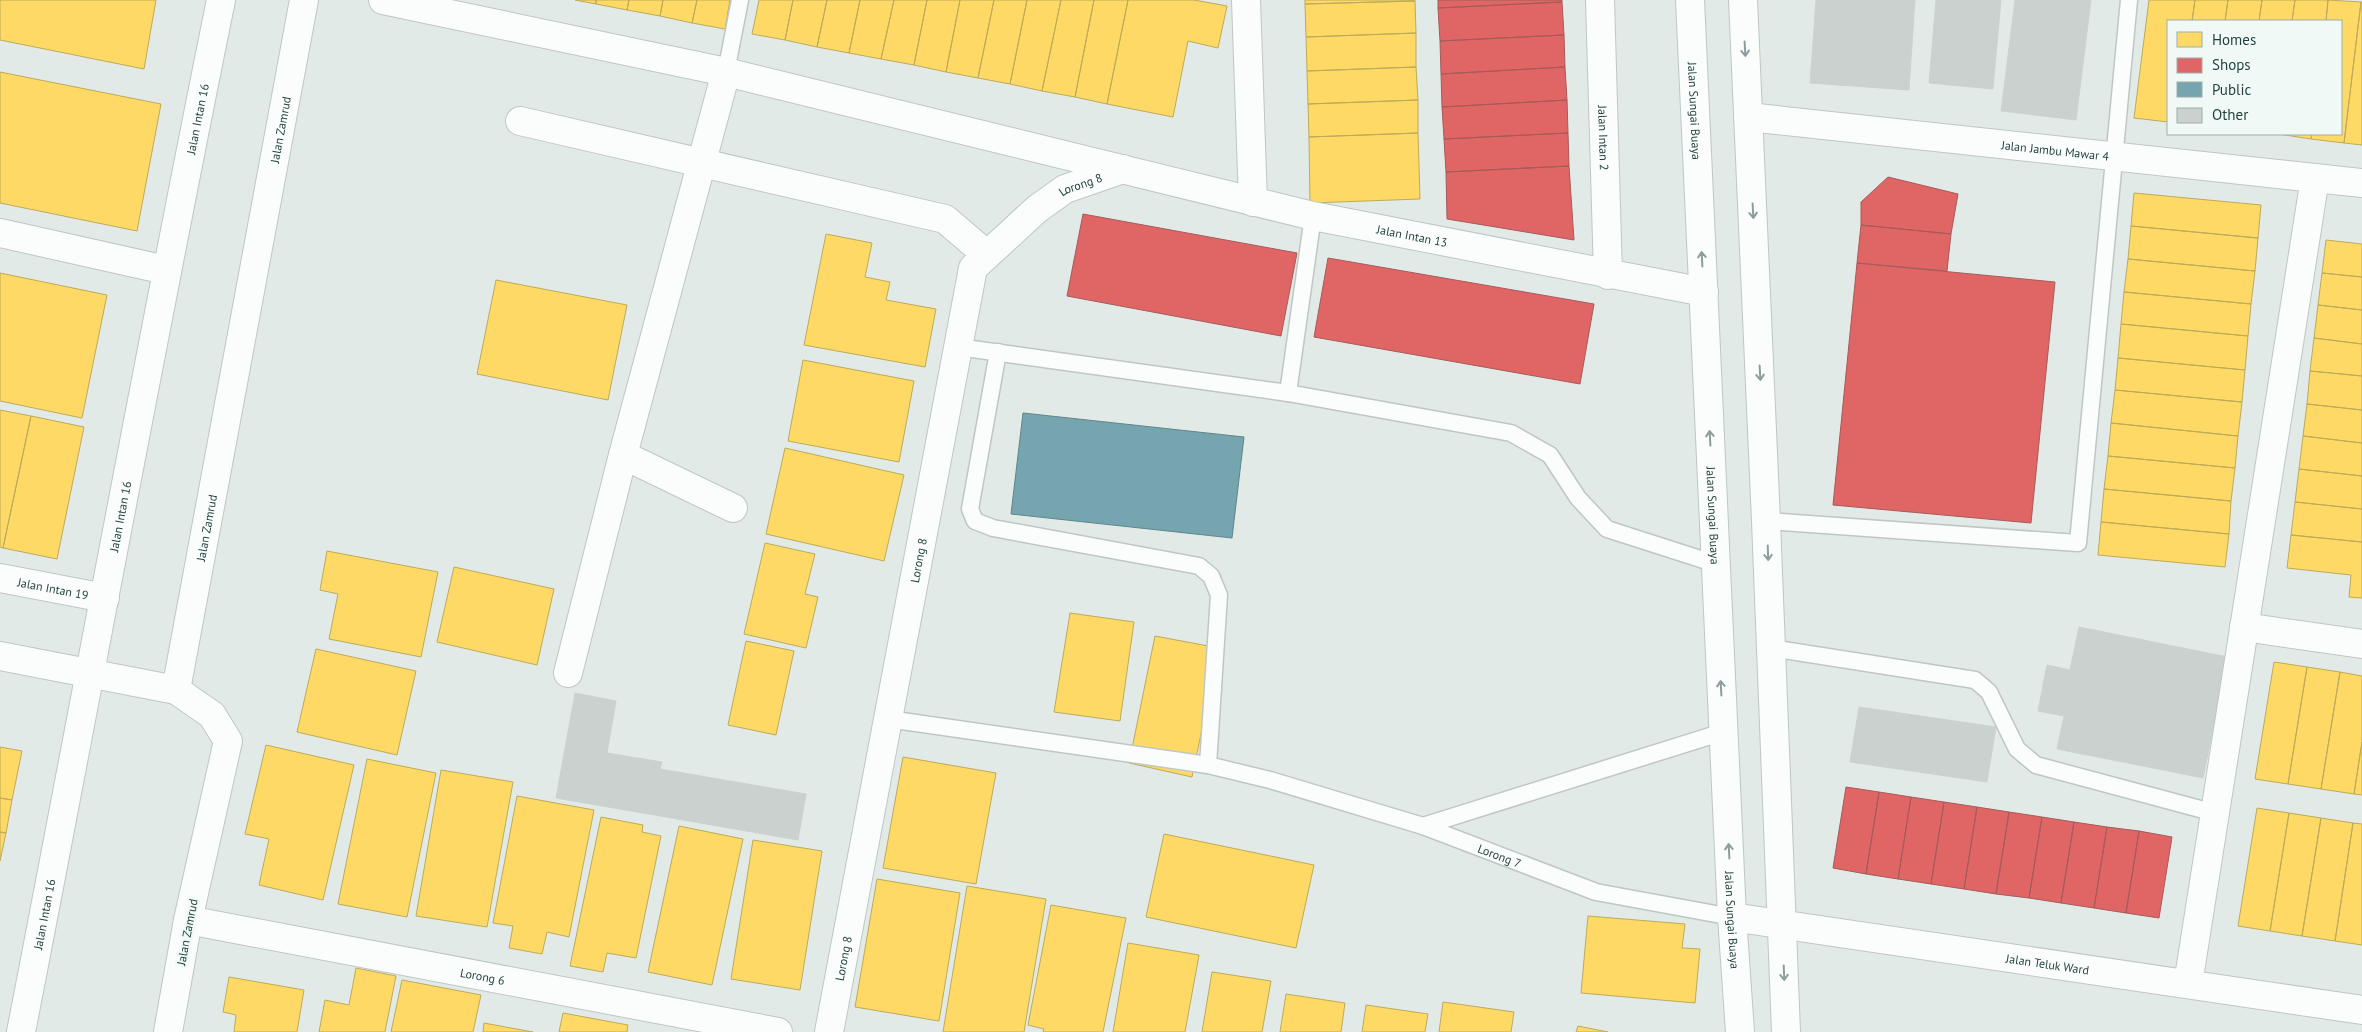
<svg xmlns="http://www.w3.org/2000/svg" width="2362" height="1032" viewBox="0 0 2362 1032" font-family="'PT Sans',sans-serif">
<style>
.homes{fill:#ffd966;stroke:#bcab59}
.shops{fill:#e06666;stroke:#a65a59}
.public{fill:#76a5af;stroke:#5c868c}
.building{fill:#cad1ce;stroke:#cbd3d1}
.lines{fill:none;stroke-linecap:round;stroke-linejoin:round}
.lane-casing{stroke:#bfc7c5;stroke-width:19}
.street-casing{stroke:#bfc7c5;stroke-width:30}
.secondary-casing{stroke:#bec7c5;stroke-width:30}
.lane{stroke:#fbfcfc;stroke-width:16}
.street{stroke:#fbfcfc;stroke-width:28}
.secondary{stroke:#fbfcfc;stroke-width:28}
.oneway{stroke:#8c9e9c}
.labels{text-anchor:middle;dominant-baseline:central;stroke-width:5;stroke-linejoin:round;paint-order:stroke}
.street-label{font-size:12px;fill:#1e3f3b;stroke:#f0f9f6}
</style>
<rect width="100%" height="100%" fill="#e2eae8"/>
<path class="homes" d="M 0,0 L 156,0 L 144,69 L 0,40 Z
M 575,0 L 596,0 L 596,4 Z
M 596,0 L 629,0 L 627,10 L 596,4 Z
M 629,0 L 663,0 L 660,16 L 627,10 Z
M 663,0 L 697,0 L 692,23 L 660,16 Z
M 697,0 L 730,0 L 725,29 L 692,23 Z
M 759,0 L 793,0 L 785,40 L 752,34 Z
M 793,0 L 827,0 L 817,47 L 785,40 Z
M 827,0 L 860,0 L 849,53 L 817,47 Z
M 860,0 L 894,0 L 881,59 L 849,53 Z
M 894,0 L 927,0 L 914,65 L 881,59 Z
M 927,0 L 960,0 L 946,72 L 914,65 Z
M 960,0 L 994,0 L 978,78 L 946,72 Z
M 994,0 L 1027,0 L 1010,84 L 978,78 Z
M 1027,0 L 1061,0 L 1042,91 L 1010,84 Z
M 1061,0 L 1094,0 L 1075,97 L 1042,91 Z
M 1094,0 L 1128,0 L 1107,104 L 1075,97 Z
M 1128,0 L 1194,0 L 1227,6 L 1218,48 L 1188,41 L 1173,117 L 1107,104 Z
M 1305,0 L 1415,0 L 1415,1 L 1305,4 Z
M 2149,0 L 2195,0 L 2192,21 L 2168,21 L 2168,122 L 2134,118 Z
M 2195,0 L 2228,0 L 2225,21 L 2192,21 Z
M 2228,0 L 2262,0 L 2259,21 L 2225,21 Z
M 2262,0 L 2295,0 L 2292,21 L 2259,21 Z
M 2295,0 L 2328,0 L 2326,21 L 2292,21 Z
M 2328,0 L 2361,2 L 2344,143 L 2311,139 L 2312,134 L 2341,134 L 2341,21 L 2326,21 Z
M 1415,1 L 1416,33 L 1306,37 L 1305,4 Z
M 2361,2 L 2362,2 L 2362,145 L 2344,143 Z
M 1416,33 L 1416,67 L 1307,71 L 1306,37 Z
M 1416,67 L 1418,100 L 1308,104 L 1307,71 Z
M 0,72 L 161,104 L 137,231 L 0,203 Z
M 1418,100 L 1418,133 L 1309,137 L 1308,104 Z
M 1418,133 L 1420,199 L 1310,203 L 1309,137 Z
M 2278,134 L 2312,134 L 2311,139 Z
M 2134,193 L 2261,205 L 2258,238 L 2131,226 Z
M 2131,226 L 2258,238 L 2255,271 L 2128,259 Z
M 826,234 L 872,243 L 865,277 L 890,282 L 886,300 L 936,309 L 925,367 L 804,345 Z
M 2326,240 L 2362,244 L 2362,277 L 2322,273 Z
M 2128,259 L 2255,271 L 2251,304 L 2124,292 Z
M 0,273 L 107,295 L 82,418 L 0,401 Z
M 2322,273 L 2362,277 L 2362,310 L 2318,305 Z
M 496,280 L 627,305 L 608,400 L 477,374 Z
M 2124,292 L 2251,304 L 2248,336 L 2121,324 Z
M 2318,305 L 2362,310 L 2362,344 L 2314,338 Z
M 2121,324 L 2248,336 L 2245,370 L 2118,358 Z
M 2314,338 L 2362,344 L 2362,376 L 2310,371 Z
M 2118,358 L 2245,370 L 2242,402 L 2115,390 Z
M 803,360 L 914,381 L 899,462 L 788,441 Z
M 2310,371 L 2362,376 L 2362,410 L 2307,404 Z
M 2115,390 L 2242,402 L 2238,436 L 2111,423 Z
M 2307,404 L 2362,410 L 2362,443 L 2303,436 Z
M 0,410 L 31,416 L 3,548 L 0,547 Z
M 31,416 L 84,427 L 57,559 L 3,548 Z
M 2111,423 L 2238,436 L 2235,468 L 2108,456 Z
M 2303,436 L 2362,443 L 2362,476 L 2299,469 Z
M 785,448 L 904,475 L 884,561 L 766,534 Z
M 2108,456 L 2235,468 L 2231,501 L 2104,489 Z
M 2299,469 L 2362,476 L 2362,509 L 2295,502 Z
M 2104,489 L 2231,501 L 2229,534 L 2101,522 Z
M 2295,502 L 2362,509 L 2362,542 L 2291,535 Z
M 2101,522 L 2229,534 L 2225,567 L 2098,555 Z
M 2291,535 L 2362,542 L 2362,598 L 2349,597 L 2351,575 L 2287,568 Z
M 765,543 L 815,554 L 805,594 L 818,597 L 806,648 L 744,634 Z
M 327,551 L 438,572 L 421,657 L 329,639 L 338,594 L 320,590 Z
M 454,567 L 554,589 L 537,665 L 437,642 Z
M 1070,613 L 1134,622 L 1120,721 L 1054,712 Z
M 1155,636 L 1219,648 L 1192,777 L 1129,763 Z
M 746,641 L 794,651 L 776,735 L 728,725 Z
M 316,649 L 416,671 L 397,755 L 297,732 Z
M 2274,662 L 2307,667 L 2288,784 L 2255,779 Z
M 2307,667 L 2340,672 L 2321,789 L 2288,784 Z
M 2340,672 L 2362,676 L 2362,742 L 2354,794 L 2321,789 Z
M 2362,742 L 2362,795 L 2354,794 Z
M 266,745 L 354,765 L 323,900 L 259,885 L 269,839 L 245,834 Z
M 0,747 L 22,751 L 12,800 L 0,798 Z
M 903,757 L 996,773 L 976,884 L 883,868 Z
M 367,759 L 436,773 L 407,917 L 338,904 Z
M 441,770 L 513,782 L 487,927 L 416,916 Z
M 517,796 L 594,810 L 569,937 L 547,932 L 542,954 L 509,948 L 513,926 L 493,923 Z
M 0,798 L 12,800 L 6,833 L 0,832 Z
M 2257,808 L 2289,813 L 2270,931 L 2238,926 Z
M 2289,813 L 2321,818 L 2302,936 L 2270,931 Z
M 601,817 L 643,825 L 642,832 L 661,836 L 636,958 L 607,953 L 603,972 L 570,966 Z
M 2321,818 L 2353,823 L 2335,941 L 2302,936 Z
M 2353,823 L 2362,824 L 2362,945 L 2335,941 Z
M 679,826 L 743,839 L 712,985 L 648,972 Z
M 0,832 L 6,833 L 0,861 Z
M 1164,834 L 1314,865 L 1296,948 L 1146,917 Z
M 753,840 L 822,851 L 800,990 L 731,979 Z
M 877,879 L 960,893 L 939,1021 L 855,1007 Z
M 967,886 L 1046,899 L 1024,1032 L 943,1032 Z
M 1051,905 L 1126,918 L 1103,1032 L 1043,1032 L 1044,1029 L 1028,1025 Z
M 1588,916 L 1685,924 L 1682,948 L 1700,949 L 1695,1003 L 1581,993 Z
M 1128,943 L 1199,955 L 1185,1032 L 1113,1032 Z
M 356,968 L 396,976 L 385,1032 L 319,1032 L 325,1000 L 349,1005 Z
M 1212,972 L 1271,981 L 1262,1032 L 1202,1032 Z
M 229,977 L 304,990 L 297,1032 L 234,1032 L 236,1015 L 223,1012 Z
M 402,980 L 481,995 L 473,1032 L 391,1032 Z
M 1286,994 L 1345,1003 L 1341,1032 L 1280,1032 Z
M 1443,1002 L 1514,1012 L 1511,1032 L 1439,1032 Z
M 1366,1005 L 1428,1014 L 1425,1032 L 1362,1032 Z
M 563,1013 L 628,1025 L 627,1032 L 559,1032 Z
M 484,1023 L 533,1032 L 483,1032 Z
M 1578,1026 L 1608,1032 L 1576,1032 Z"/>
<path class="shops" d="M 1438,0 L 1562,0 L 1562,2 L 1438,8 Z
M 1562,2 L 1564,35 L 1440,41 L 1438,8 Z
M 1564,35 L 1565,67 L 1441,74 L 1440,41 Z
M 1565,67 L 1567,100 L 1442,107 L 1441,74 Z
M 1567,100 L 1568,133 L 1444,139 L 1442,107 Z
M 1568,133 L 1569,166 L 1446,172 L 1444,139 Z
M 1569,166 L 1574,240 L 1447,219 L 1446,172 Z
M 1888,177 L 1958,194 L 1951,234 L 1861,225 L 1861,202 Z
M 1083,214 L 1297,253 L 1281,336 L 1067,296 Z
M 1861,225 L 1951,234 L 1947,271 L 1857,263 Z
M 1328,258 L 1594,304 L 1580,384 L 1314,337 Z
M 1857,263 L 2055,282 L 2031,523 L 1833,505 Z
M 1846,787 L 1879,792 L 1866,874 L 1833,868 Z
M 1879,792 L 1911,797 L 1898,879 L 1866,874 Z
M 1911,797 L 1944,802 L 1931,884 L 1898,879 Z
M 1944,802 L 1977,807 L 1964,889 L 1931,884 Z
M 1977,807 L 2009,812 L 1996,894 L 1964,889 Z
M 2009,812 L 2042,817 L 2029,898 L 1996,894 Z
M 2042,817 L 2074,822 L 2061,903 L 2029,898 Z
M 2074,822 L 2107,827 L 2094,908 L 2061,903 Z
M 2107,827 L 2139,831 L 2126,913 L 2094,908 Z
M 2139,831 L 2172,837 L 2159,918 L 2126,913 Z"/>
<path class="public" d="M 1023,413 L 1244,437 L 1232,538 L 1011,514 Z"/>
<path class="building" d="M 1816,0 L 1915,0 L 1909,90 L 1810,83 Z
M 1936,0 L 2001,0 L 1993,89 L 1929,83 Z
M 2015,0 L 2091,0 L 2076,120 L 2001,111 Z
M 2079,627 L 2228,657 L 2203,778 L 2057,749 L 2064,716 L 2038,711 L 2047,665 L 2070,670 Z
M 575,693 L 616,701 L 607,753 L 662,762 L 660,769 L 806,794 L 798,840 L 556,798 Z
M 1859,707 L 1996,727 L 1987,782 L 1850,762 Z"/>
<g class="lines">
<defs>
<g id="lane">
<path d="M 726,72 L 740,0"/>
<path d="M 1313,216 L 1288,393 L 1511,433 L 1550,455 L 1578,498 L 1607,529 L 1716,564"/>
<path d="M 958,347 L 1288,393"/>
<path d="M 998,352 L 970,509 L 975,521 L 993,528 L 1199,566 L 1211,576 L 1219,595 L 1208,765"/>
<path d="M 1766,521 L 2078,543 L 2129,0"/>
<path d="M 1771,648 L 1975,680 L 1989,692 L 2017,749 L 2036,765 L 2215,813"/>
<path id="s1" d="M 888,719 L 1208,765 L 1270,780 L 1423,826 L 1596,892 L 1732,917"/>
<path d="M 1423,826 L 1723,732"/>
</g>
<g id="street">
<path id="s2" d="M 383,0 L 726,72 L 1313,216 L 1704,292"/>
<path d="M 1246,0 L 1253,202"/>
<path id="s3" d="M 1600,0 L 1608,275"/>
<path id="s4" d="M 1748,117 L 2362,183"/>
<path d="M 520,121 L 945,219 L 987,255"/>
<path d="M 0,233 L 166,270"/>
<path d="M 623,455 L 733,508"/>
<path id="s5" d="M 0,578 L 105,598"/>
<path d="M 2244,627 L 2362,644"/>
<path d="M 0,656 L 176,690 L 212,715 L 228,741 L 188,920 L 168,1032"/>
<path d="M 568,673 L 623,455 L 726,72"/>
<path id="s6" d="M 176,690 L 304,0"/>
<path id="s7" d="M 1732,917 L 2362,1010"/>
<path id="s8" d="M 188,920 L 778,1032"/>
<path d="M 2188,984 L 2315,178"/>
<path id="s9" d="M 21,1032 C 88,688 151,343 221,0"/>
<path id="s10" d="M 829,1032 L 973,268 L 1037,209 L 1065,189 L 1123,169"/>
</g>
<g id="secondary">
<path id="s11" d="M 1690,0 L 1732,917 L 1740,1032"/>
<path d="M 1743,0 L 1766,521 L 1786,1032"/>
</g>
</defs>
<use href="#lane" class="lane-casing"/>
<use href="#street" class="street-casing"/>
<use href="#secondary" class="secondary-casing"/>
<use href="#lane" class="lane"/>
<use href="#street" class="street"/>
<use href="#secondary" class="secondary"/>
</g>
<defs><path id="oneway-shaft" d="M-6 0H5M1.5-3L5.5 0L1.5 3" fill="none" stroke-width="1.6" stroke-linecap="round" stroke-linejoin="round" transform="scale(1.25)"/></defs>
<g class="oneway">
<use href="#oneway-shaft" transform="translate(1745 49) rotate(87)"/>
<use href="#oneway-shaft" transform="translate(1753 211) rotate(87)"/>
<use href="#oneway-shaft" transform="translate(1702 259) rotate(-93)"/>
<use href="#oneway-shaft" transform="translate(1760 373) rotate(87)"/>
<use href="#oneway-shaft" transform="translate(1710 438) rotate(-93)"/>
<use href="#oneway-shaft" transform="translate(1768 553) rotate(88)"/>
<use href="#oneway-shaft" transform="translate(1721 688) rotate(-93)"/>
<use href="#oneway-shaft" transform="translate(1729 851) rotate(-93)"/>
<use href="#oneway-shaft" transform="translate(1784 973) rotate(88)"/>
</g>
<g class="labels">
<g class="street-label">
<text stroke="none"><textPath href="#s11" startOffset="111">Jalan Sungai Buaya</textPath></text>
<text stroke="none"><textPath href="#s9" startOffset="930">Jalan Intan 16</textPath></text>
<text stroke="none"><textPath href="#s6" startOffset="570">Jalan Zamrud</textPath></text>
<text stroke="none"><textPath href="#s3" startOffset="138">Jalan Intan 2</textPath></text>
<text stroke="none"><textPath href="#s4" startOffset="309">Jalan Jambu Mawar 4</textPath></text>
<text stroke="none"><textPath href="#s10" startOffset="915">Lorong 8</textPath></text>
<text stroke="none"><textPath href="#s2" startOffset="1056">Jalan Intan 13</textPath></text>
<text stroke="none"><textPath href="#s9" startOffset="525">Jalan Intan 16</textPath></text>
<text stroke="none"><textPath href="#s11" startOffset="516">Jalan Sungai Buaya</textPath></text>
<text stroke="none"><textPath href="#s6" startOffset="165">Jalan Zamrud</textPath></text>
<text stroke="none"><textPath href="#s10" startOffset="480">Lorong 8</textPath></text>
<text stroke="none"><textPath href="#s5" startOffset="54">Jalan Intan 19</textPath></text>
<text stroke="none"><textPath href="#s1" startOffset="629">Lorong 7</textPath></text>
<text stroke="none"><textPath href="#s9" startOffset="120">Jalan Intan 16</textPath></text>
<text stroke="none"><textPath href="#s11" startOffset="921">Jalan Sungai Buaya</textPath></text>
<text transform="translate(187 932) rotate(-79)">Jalan Zamrud</text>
<text stroke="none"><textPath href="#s10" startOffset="75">Lorong 8</textPath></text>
<text stroke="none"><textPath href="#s7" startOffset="319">Jalan Teluk Ward</textPath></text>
<text stroke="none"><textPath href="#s8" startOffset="300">Lorong 6</textPath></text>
</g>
</g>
<rect x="2167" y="20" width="175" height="115" fill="#f0f9f6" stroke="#9cafab"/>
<rect x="2177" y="32" width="25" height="15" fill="#ffd966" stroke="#9cafab"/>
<text x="2212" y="45" font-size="15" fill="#1e3f3b">Homes</text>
<rect x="2177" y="58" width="25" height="15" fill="#e06666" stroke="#9cafab"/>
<text x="2212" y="70" font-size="15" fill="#1e3f3b">Shops</text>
<rect x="2177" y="82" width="25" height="15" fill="#76a5af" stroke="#9cafab"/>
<text x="2212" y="95" font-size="15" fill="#1e3f3b">Public</text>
<rect x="2177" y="108" width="25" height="15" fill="#cad1ce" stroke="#9cafab"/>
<text x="2212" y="120" font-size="15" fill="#1e3f3b">Other</text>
</svg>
